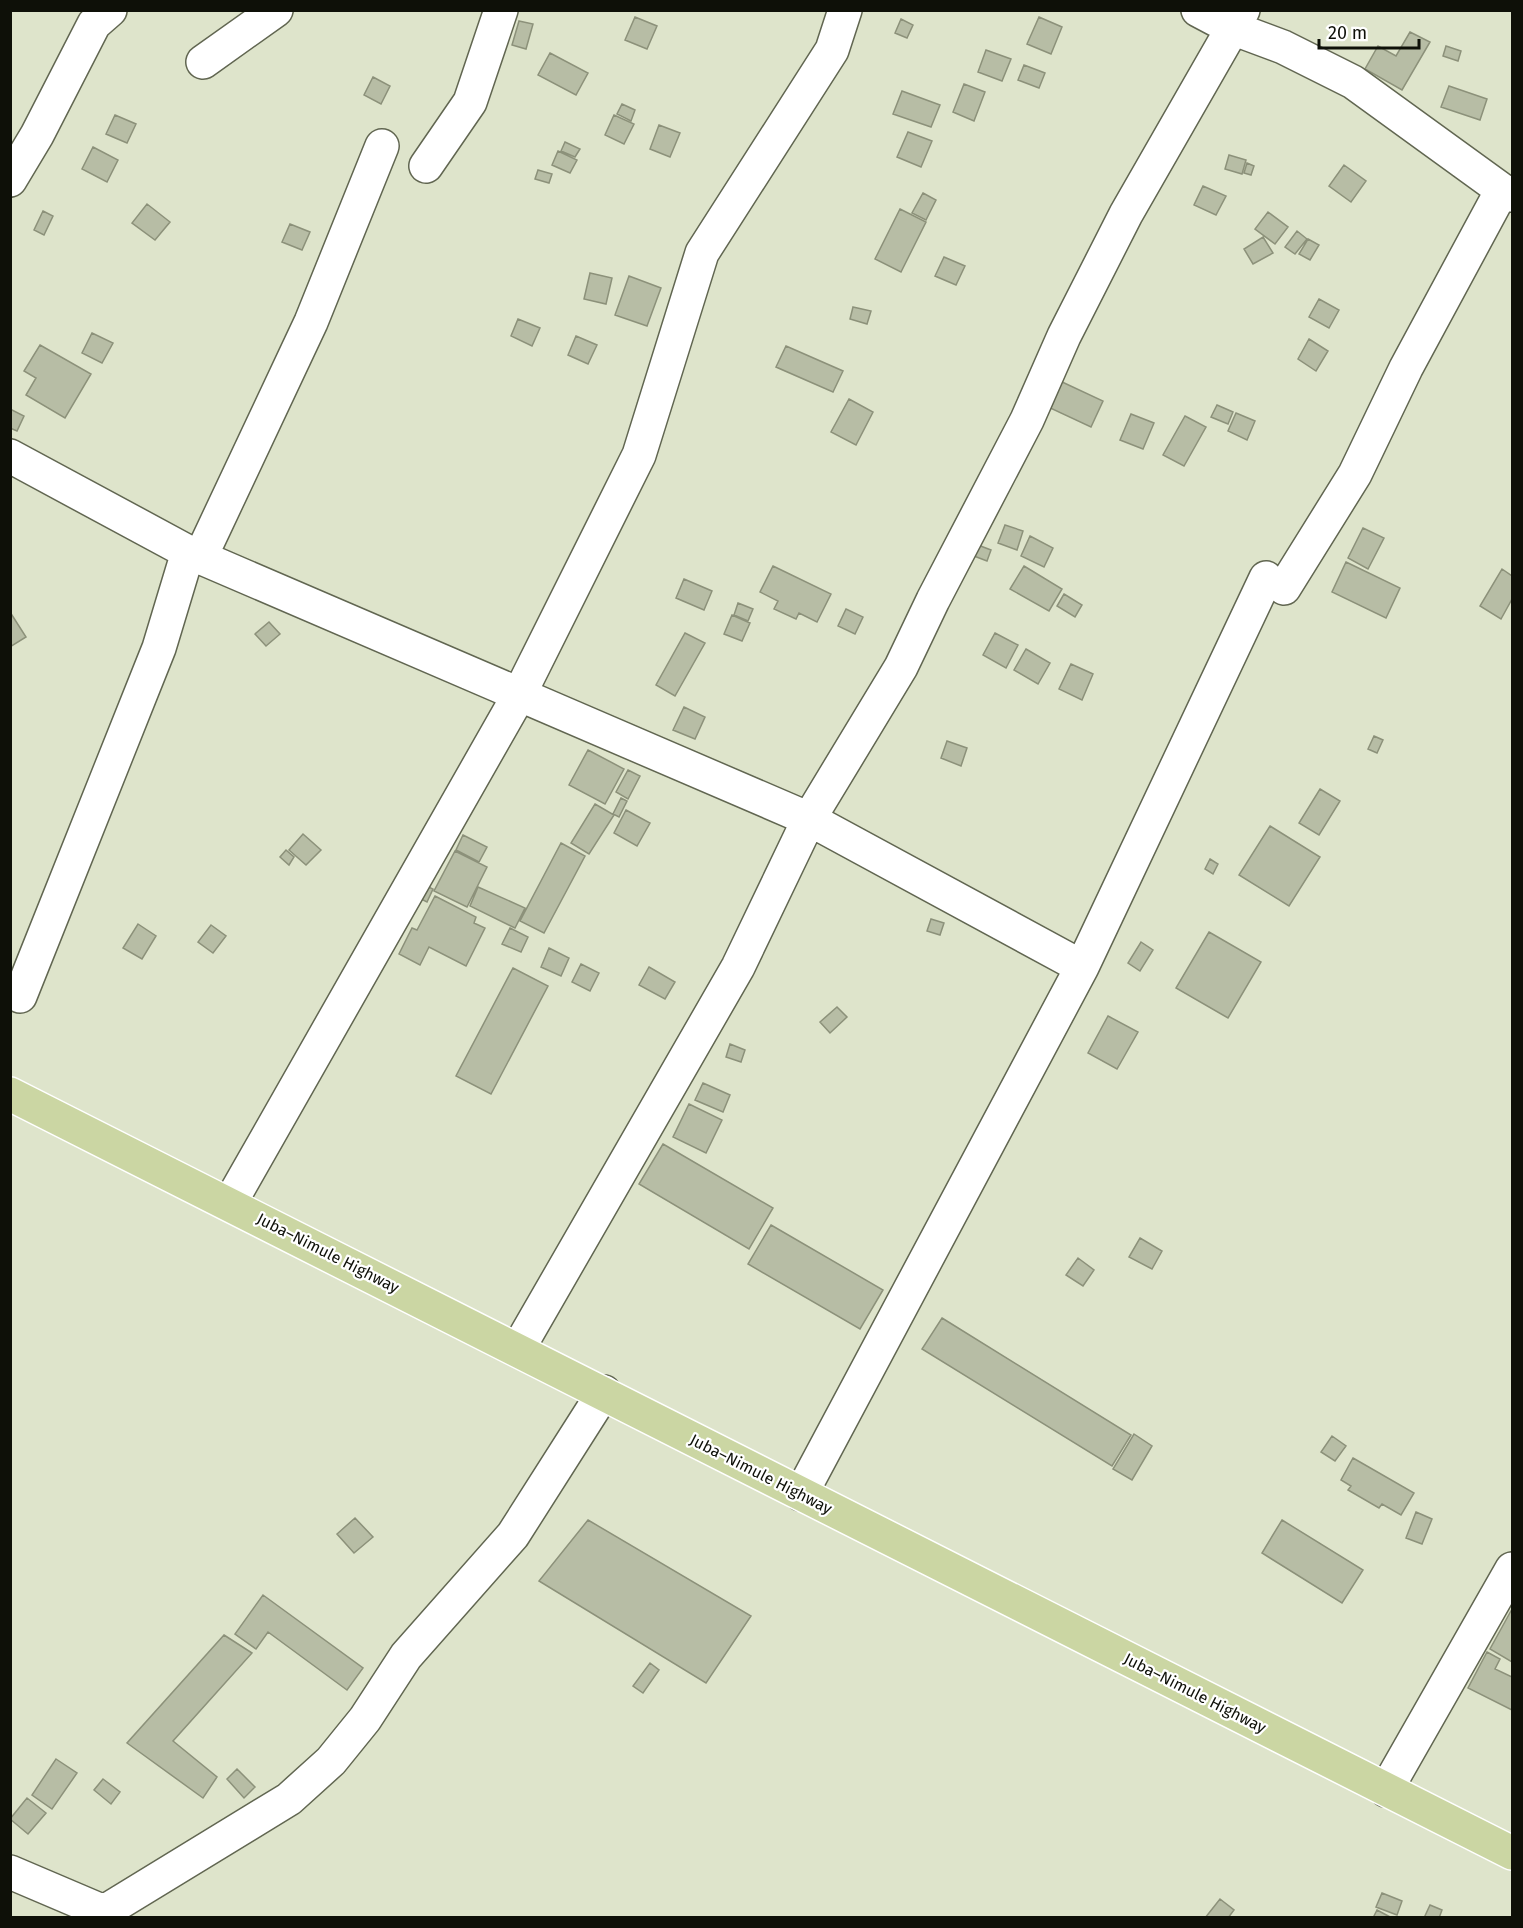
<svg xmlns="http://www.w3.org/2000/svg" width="1523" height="1928" viewBox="0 0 1523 1928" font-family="'Fira Sans',sans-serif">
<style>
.building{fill:#b7bda5;stroke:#8c917a;stroke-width:1.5}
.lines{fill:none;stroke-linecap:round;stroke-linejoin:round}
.minor-casing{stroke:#616651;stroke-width:36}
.major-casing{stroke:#fff;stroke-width:36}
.minor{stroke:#fff;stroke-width:33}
.major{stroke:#cbd6a3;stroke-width:33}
.labels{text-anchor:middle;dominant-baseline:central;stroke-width:4.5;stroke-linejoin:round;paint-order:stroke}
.street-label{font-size:16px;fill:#0e1008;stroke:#fff}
</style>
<rect width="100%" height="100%" fill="#dee4cb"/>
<path class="building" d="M 635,17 L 657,26 L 647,49 L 625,40 Z
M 1039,17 L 1062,27 L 1051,54 L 1027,44 Z
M 901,19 L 913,25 L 907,38 L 895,33 Z
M 519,21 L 533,24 L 526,49 L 512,45 Z
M 1410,32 L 1430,42 L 1402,90 L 1365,69 L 1378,46 L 1396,56 Z
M 1446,46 L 1461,51 L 1458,61 L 1443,56 Z
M 986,50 L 1011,59 L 1002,81 L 978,72 Z
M 550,53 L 588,73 L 576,95 L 538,75 Z
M 1024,65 L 1045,73 L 1039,88 L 1018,80 Z
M 373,77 L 390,86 L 381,104 L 364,95 Z
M 964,84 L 985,92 L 974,121 L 953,112 Z
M 1449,86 L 1487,99 L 1480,120 L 1441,107 Z
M 902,91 L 940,105 L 931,127 L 893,114 Z
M 622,104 L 635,110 L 631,121 L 617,114 Z
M 115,115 L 136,124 L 127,143 L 106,134 Z
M 614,115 L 634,124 L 624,144 L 605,135 Z
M 659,125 L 680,133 L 670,157 L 650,149 Z
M 908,132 L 932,141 L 921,167 L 897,157 Z
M 565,142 L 580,149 L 575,157 L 561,151 Z
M 93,147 L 118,160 L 107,182 L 82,169 Z
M 558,151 L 577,160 L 570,173 L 552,165 Z
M 1229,155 L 1246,160 L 1242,174 L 1225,169 Z
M 1247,163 L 1254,166 L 1251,175 L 1244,173 Z
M 1344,165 L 1366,181 L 1351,202 L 1329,186 Z
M 538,170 L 552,174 L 549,183 L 535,179 Z
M 1203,186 L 1226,196 L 1216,215 L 1194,205 Z
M 923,193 L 936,200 L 926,220 L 912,213 Z
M 147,204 L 170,222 L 155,240 L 132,223 Z
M 900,209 L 926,222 L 901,272 L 875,259 Z
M 43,211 L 53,216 L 44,235 L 34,230 Z
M 1268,212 L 1288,227 L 1275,244 L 1255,229 Z
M 290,224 L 310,232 L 302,250 L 282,242 Z
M 1297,231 L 1307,239 L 1295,254 L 1285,247 Z
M 1263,237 L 1273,253 L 1253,264 L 1244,249 Z
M 1308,239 L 1319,245 L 1310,260 L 1299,254 Z
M 944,257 L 965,266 L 956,285 L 935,276 Z
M 590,273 L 612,278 L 606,304 L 584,299 Z
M 629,276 L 661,288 L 647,326 L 615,315 Z
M 1319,299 L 1339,310 L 1329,328 L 1309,317 Z
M 853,307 L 871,311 L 867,324 L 850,319 Z
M 518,319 L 540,328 L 532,346 L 511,336 Z
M 92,333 L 113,343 L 102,363 L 82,353 Z
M 576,336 L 597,345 L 588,364 L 568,355 Z
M 1309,339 L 1328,351 L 1316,371 L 1298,359 Z
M 40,345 L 91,374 L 65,418 L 26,395 L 36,378 L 24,371 Z
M 786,346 L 843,371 L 833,392 L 776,367 Z
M 1060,381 L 1103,401 L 1091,427 L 1048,407 Z
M 849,399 L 873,412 L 856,445 L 831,432 Z
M 1217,405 L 1233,412 L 1228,424 L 1211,417 Z
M 10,409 L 24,416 L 17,431 L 10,428 Z
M 1236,413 L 1255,421 L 1247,440 L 1228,431 Z
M 1131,414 L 1154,423 L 1143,449 L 1120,440 Z
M 1185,416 L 1206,427 L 1184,466 L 1163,455 Z
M 1005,525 L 1023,531 L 1017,550 L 998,543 Z
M 1363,528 L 1384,538 L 1368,569 L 1348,558 Z
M 1030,536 L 1053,548 L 1044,567 L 1021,556 Z
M 978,545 L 991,550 L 987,561 L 974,556 Z
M 1346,562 L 1400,588 L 1386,618 L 1332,592 Z
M 773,566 L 831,594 L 817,622 L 799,613 L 796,619 L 774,609 L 778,601 L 760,592 Z
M 1024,566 L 1062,589 L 1049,611 L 1010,589 Z
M 1502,569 L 1512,576 L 1512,599 L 1501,619 L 1480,606 Z
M 684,579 L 712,591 L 704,610 L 676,598 Z
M 1064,594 L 1082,605 L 1075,617 L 1057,606 Z
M 738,603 L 753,609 L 748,621 L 734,615 Z
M 846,609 L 863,617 L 855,634 L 838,626 Z
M 10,612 L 26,637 L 10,647 Z
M 732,615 L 750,623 L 742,641 L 724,634 Z
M 269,622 L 280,634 L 266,646 L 255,634 Z
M 685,633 L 705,643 L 675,696 L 656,685 Z
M 995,633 L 1018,645 L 1006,668 L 983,655 Z
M 1026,649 L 1050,663 L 1038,684 L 1014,670 Z
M 1071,664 L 1093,674 L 1082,700 L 1059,689 Z
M 684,707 L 705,717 L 695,739 L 673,730 Z
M 1374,736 L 1383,740 L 1377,753 L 1368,749 Z
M 947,741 L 967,748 L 961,766 L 941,758 Z
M 588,750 L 624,769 L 605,804 L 569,785 Z
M 628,770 L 640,776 L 628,799 L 616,792 Z
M 1320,789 L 1340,801 L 1319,835 L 1299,823 Z
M 621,798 L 627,801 L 619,817 L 613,814 Z
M 595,804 L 614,815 L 589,854 L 571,843 Z
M 626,810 L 650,823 L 637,846 L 614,833 Z
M 1270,826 L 1320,857 L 1289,906 L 1239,875 Z
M 303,834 L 321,850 L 306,865 L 289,850 Z
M 463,835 L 487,847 L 479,862 L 456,850 Z
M 561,843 L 585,856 L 544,933 L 520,921 Z
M 286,850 L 294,857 L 289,865 L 280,857 Z
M 455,851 L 487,867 L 467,907 L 434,891 Z
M 1210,859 L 1218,864 L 1213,874 L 1205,869 Z
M 420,883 L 433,889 L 427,902 L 413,895 Z
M 478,887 L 525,908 L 515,928 L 470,906 Z
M 435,896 L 476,917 L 474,923 L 485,928 L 466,966 L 429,947 L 420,965 L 399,954 L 412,928 L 417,930 Z
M 931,919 L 944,923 L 940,935 L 927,931 Z
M 138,924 L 156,936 L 142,959 L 123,948 Z
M 211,925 L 226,936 L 213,953 L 198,942 Z
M 510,928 L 528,937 L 521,952 L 502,944 Z
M 1209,932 L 1261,962 L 1228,1018 L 1176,988 Z
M 1141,942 L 1153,950 L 1140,971 L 1128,963 Z
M 549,948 L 569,958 L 561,976 L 541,967 Z
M 581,964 L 599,973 L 590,991 L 572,982 Z
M 649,967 L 675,982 L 665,999 L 639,985 Z
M 513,968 L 548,986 L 491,1094 L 456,1076 Z
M 837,1007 L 847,1017 L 830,1033 L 820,1022 Z
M 1108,1016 L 1138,1032 L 1117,1069 L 1088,1053 Z
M 730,1044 L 745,1050 L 741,1062 L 726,1057 Z
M 703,1083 L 730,1095 L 723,1112 L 695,1100 Z
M 689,1104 L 722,1120 L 706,1153 L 673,1137 Z
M 663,1144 L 773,1208 L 749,1249 L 639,1184 Z
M 771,1225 L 883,1290 L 860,1329 L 748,1264 Z
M 1140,1238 L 1162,1251 L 1152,1269 L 1129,1257 Z
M 1078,1258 L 1094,1270 L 1083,1286 L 1066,1275 Z
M 942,1318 L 1131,1435 L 1112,1466 L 922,1349 Z
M 1134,1434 L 1152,1446 L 1132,1480 L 1113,1469 Z
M 1332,1436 L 1346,1446 L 1335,1461 L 1321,1452 Z
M 1353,1458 L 1414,1493 L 1401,1515 L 1382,1504 L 1379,1508 L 1348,1490 L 1351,1486 L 1341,1480 Z
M 1416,1512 L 1432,1519 L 1422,1544 L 1406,1538 Z
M 355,1518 L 373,1537 L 354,1553 L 337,1534 Z
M 588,1520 L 751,1616 L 706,1683 L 539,1581 Z
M 1282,1520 L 1363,1570 L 1342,1603 L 1262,1553 Z
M 263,1595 L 363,1668 L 347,1690 L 268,1632 L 256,1649 L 235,1634 Z
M 1512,1609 L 1512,1662 L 1490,1649 Z
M 224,1635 L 252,1653 L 173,1741 L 217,1777 L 203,1798 L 127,1743 Z
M 1487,1652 L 1500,1659 L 1495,1669 L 1512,1677 L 1512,1710 L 1468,1688 Z
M 650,1663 L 659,1670 L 643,1693 L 633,1686 Z
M 56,1759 L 77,1773 L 52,1809 L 32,1795 Z
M 237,1769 L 255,1787 L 244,1798 L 227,1779 Z
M 103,1779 L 120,1792 L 111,1804 L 94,1790 Z
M 27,1798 L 46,1813 L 28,1834 L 10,1819 Z
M 1382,1893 L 1402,1901 L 1397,1915 L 1376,1907 Z
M 1220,1899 L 1234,1910 L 1228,1918 L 1205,1918 Z
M 1430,1905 L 1442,1910 L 1439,1918 L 1424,1918 Z
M 1377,1910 L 1392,1918 L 1373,1918 Z"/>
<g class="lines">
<defs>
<path id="minor" d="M 1198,10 L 1232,28 L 1283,47 L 1353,82 L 1502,190 L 1512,195
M 203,62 L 276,10
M 426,166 L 470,102 L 501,10
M 10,180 L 37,135 L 94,24 L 110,10
M 10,456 L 188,552 L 809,819 L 1082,967
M 200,558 L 311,322 L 382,146
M 1284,588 L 1355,474 L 1406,368 L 1502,190
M 20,996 L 159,648 L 188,552
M 230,1203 L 519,695 L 639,455 L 702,253 L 832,50 L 845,10
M 518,1349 L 738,967 L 809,819 L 901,667 L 933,600 L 1027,420 L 1064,336 L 1126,214 L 1243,10
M 801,1494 L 1082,967 L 1266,578
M 1386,1790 L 1512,1569
M 10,1872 L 104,1912
M 100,1918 L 104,1912 L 289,1799 L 331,1761 L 365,1719 L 406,1656 L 513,1535 L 604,1392"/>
<path id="major" d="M 10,1094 L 1512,1853"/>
</defs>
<use href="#minor" class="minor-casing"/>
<use href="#major" class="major-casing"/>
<use href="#minor" class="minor"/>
<use href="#major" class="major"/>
</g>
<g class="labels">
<g class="street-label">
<text transform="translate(328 1253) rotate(27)">Juba–Nimule Highway</text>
<text transform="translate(761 1474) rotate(27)">Juba–Nimule Highway</text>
<text transform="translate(1195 1693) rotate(27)">Juba–Nimule Highway</text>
</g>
</g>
<rect width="1523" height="1928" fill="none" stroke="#0e1008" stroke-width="24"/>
<path d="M1319 39v9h100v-9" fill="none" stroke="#0e1008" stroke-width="3"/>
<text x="1328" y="39" font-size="18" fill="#0e1008" stroke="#ffffff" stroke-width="4.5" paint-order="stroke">20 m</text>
</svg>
